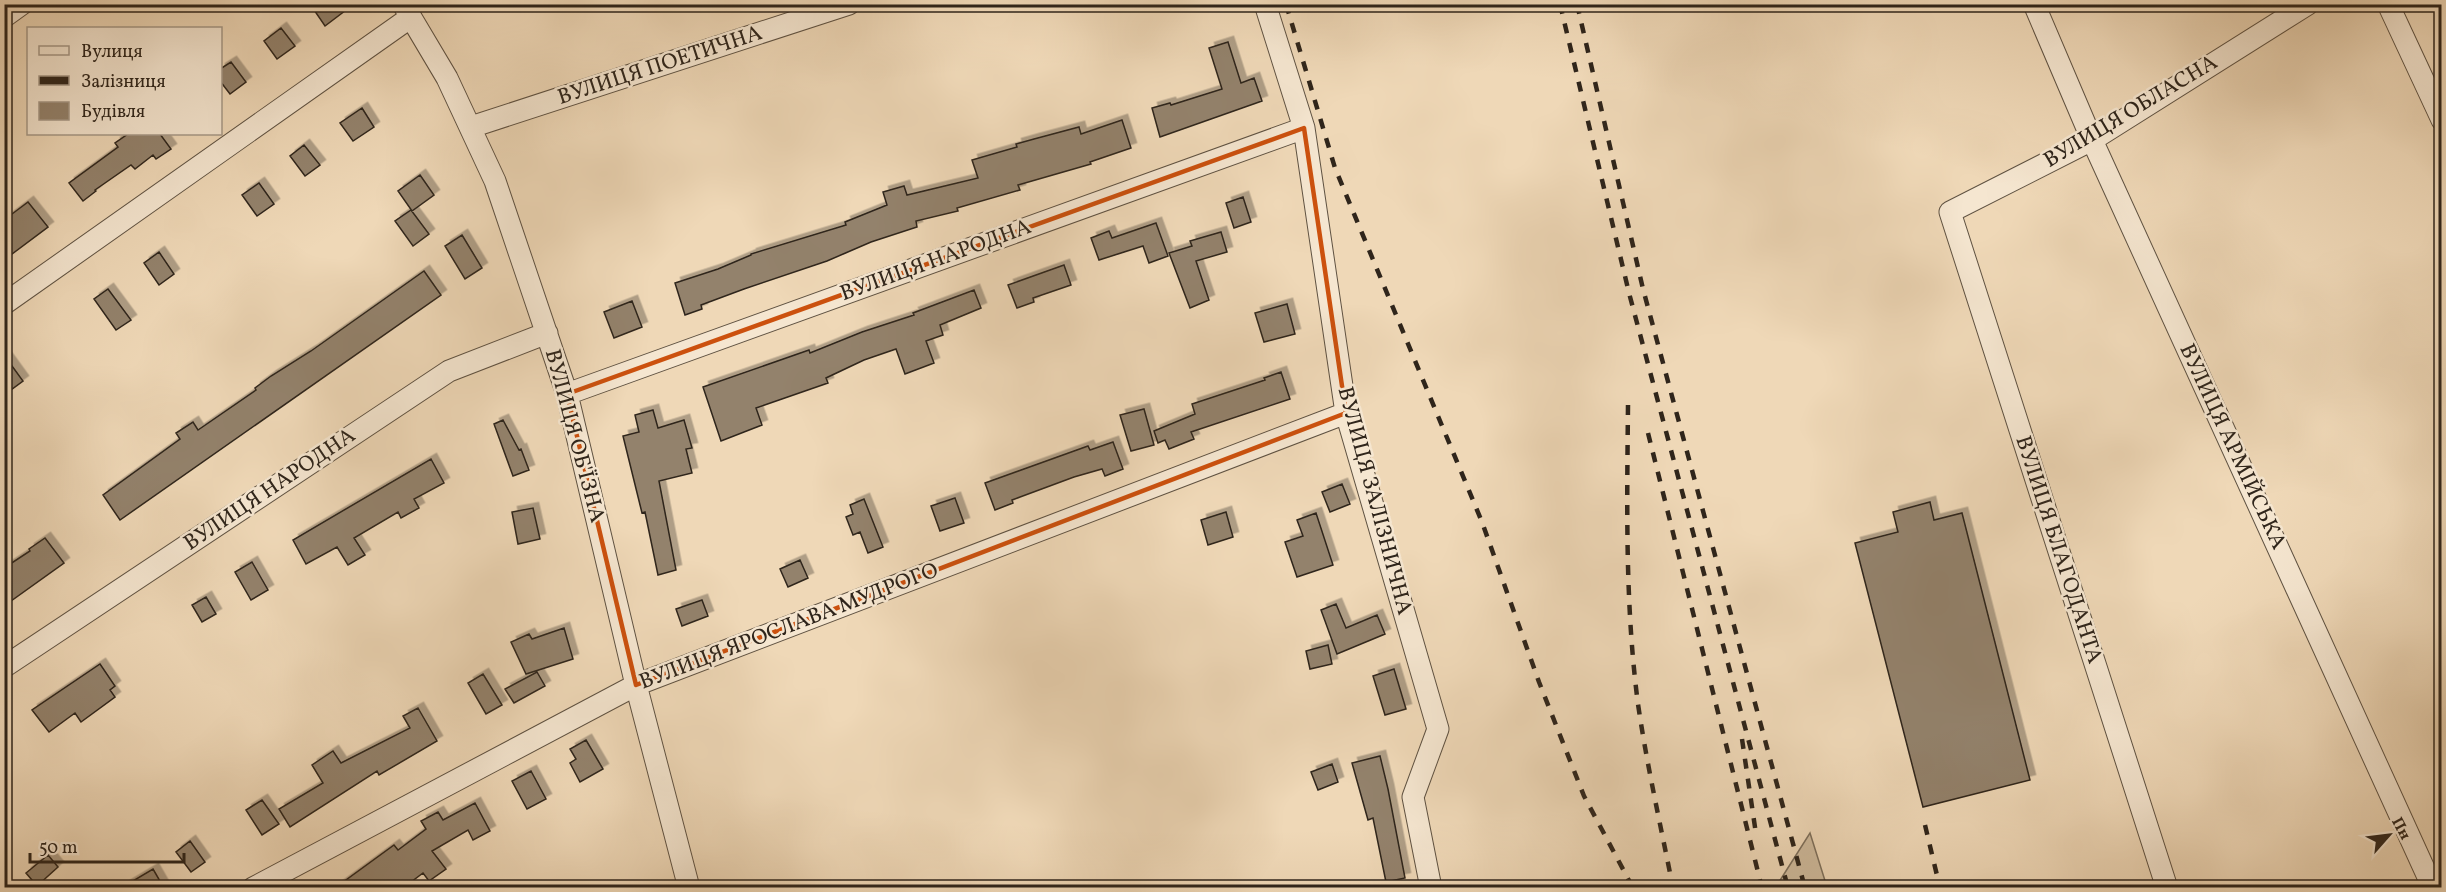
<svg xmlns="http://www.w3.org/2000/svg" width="2446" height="892" viewBox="0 0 2446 892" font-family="Vollkorn,serif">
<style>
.green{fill:#ceba9c;stroke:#7e705c;stroke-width:1.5}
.building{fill:#93826c;stroke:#2f251b;stroke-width:1.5;filter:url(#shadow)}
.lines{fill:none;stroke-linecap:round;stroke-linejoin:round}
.street-casing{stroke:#5f5242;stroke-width:23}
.street{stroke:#f5e6d0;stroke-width:21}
.rail{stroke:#2f251b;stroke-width:4.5;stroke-dasharray:10 10;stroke-linecap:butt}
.marked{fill:none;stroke:#cc510e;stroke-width:4.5;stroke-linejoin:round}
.labels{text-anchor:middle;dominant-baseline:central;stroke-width:5;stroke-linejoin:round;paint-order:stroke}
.street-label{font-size:22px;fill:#2f251b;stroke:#f5e6d0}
</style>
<defs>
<filter id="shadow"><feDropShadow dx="5.5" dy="-5.5" stdDeviation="0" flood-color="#0004"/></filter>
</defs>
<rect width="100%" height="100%" fill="#efd8b7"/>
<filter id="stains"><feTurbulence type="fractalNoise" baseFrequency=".00333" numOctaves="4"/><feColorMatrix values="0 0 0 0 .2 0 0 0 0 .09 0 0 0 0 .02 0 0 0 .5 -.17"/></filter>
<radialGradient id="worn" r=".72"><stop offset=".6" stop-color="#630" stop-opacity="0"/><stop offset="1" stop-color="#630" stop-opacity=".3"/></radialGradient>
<path class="green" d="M 1810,833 L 1827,887 L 1780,887 L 1779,882 Z"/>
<path class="building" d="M 310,4 L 354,4 L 325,26 Z
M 281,28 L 295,46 L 277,59 L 264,41 Z
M 1228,42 L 1241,83 L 1254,78 L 1262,101 L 1160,137 L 1152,108 L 1170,103 L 1171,105 L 1222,89 L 1209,48 Z
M 231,62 L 246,82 L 230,94 L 220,81 L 220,69 Z
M 362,108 L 374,127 L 353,141 L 340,123 Z
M 1122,120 L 1131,148 L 1090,162 L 1091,164 L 1018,185 L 1020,190 L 957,208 L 958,211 L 916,221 L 917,227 L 871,242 L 827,261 L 744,289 L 701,305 L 702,309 L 685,315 L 675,283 L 718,269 L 751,255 L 751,254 L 846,225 L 845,222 L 887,205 L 883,192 L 904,186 L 907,195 L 978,178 L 972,160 L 1017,147 L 1016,144 L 1034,139 L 1079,127 L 1081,134 Z
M 128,134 L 160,134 L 171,149 L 156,159 L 153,155 L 135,169 L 131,165 L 95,190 L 96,191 L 83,201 L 69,183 L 118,147 L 115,143 Z
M 304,145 L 320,165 L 305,176 L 290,156 Z
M 420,175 L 434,195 L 412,211 L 398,191 Z
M 259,183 L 274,204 L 257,216 L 242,195 Z
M 1243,197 L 1251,222 L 1234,228 L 1226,203 Z
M 28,202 L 48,227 L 4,260 L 4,220 Z
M 411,210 L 429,234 L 413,246 L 395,221 Z
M 1156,223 L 1168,256 L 1149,263 L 1143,246 L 1099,260 L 1091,238 L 1109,231 L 1112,238 Z
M 1221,232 L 1227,252 L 1196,261 L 1209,300 L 1190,308 L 1169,253 L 1192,246 L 1190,241 Z
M 462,235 L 482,268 L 465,279 L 445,246 Z
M 159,252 L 174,274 L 159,285 L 144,263 Z
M 1064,265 L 1071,285 L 1033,298 L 1034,302 L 1017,308 L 1008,285 Z
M 424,271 L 441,295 L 120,520 L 103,495 L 180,439 L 176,433 L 193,422 L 198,430 L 256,390 L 255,388 L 271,376 L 311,351 Z
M 108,289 L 131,320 L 116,330 L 94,299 Z
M 974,290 L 981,308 L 940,325 L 943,335 L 926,341 L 934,363 L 905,374 L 896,349 L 864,360 L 826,378 L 828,383 L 756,408 L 762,425 L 721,441 L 703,387 L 809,350 L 810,353 L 862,332 L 914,315 L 913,313 Z
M 632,301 L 642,327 L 614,338 L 604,312 Z
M 1287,304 L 1295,334 L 1264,342 L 1255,313 Z
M 4,355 L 23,381 L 4,395 Z
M 1281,372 L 1290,399 L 1191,432 L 1194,439 L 1169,449 L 1165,440 L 1158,443 L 1154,431 L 1195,414 L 1192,404 L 1265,380 L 1264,378 Z
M 1144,409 L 1154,445 L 1131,451 L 1120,415 Z
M 653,410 L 658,428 L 684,420 L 692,448 L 686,449 L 692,473 L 659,481 L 676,570 L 658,575 L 645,512 L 642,513 L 623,436 L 639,432 L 635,415 Z
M 503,420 L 519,450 L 521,449 L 529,470 L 513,476 L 494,424 Z
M 1113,442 L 1123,469 L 1105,476 L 1102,469 L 1074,477 L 1012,500 L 1013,503 L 995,510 L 985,483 L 1088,446 L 1090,450 Z
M 431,459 L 444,483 L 414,499 L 419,508 L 401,518 L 398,512 L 354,538 L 365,555 L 348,565 L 337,547 L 306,564 L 293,540 Z
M 1342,484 L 1350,504 L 1330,512 L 1322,492 Z
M 955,498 L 964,523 L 940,531 L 931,506 Z
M 864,499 L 883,547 L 868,553 L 860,532 L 853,535 L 846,517 L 853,514 L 850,505 Z
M 1930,502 L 1934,520 L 1962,513 L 2030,780 L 1923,807 L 1855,543 L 1898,532 L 1893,512 Z
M 533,508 L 540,539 L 518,544 L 512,512 Z
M 1226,512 L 1233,537 L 1208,545 L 1201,520 Z
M 1316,513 L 1333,565 L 1297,577 L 1285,542 L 1303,536 L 1297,520 Z
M 45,538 L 64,563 L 11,601 L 4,592 L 4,568 L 30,551 L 29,549 Z
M 800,560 L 808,578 L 788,587 L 780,569 Z
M 252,562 L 268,590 L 251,600 L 235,572 Z
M 206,597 L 216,614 L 202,622 L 192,605 Z
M 702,600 L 708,616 L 682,626 L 676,609 Z
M 1336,604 L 1346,628 L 1377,615 L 1385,634 L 1337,654 L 1321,610 Z
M 564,628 L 573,659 L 526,674 L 511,642 L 529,634 L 532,639 Z
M 1328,645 L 1332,664 L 1310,669 L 1306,651 Z
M 100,664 L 115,686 L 110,690 L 115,697 L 81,722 L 75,713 L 49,732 L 32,710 Z
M 1394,669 L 1406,709 L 1385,715 L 1373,676 Z
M 537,672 L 545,686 L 514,703 L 505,689 Z
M 483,674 L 502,705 L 486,714 L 468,683 Z
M 418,708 L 437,741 L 379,775 L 377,771 L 290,827 L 279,809 L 323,783 L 312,765 L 333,751 L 341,763 L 410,728 L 403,716 Z
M 586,740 L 603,769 L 580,782 L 570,763 L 576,759 L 570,749 Z
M 1380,756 L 1388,789 L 1405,878 L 1386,882 L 1373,818 L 1368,820 L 1352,763 Z
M 1332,764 L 1338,782 L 1318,790 L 1311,772 Z
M 531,771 L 546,799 L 527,809 L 512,781 Z
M 262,800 L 279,824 L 262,835 L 246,810 Z
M 475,803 L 490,831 L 473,840 L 468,830 L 432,851 L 446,869 L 429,881 L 423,873 L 403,888 L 335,888 L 394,845 L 398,850 L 426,829 L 421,821 L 438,812 L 443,820 Z
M 190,841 L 205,862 L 191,872 L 176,852 Z
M 48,855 L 58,867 L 37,886 L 26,873 Z
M 153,869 L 164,888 L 121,888 Z"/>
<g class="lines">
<defs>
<path id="street" d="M 403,4 L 447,78 L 495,181 L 567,394 L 636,685 L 689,888
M 1265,4 L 1304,128 L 1346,413 L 1438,729 L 1413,797 L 1431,888
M 2034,4 L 2092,140 L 2433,888
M 2388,4 L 2442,120
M 4,17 L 22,4
M 471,127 L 849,4
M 4,304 L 411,17
M 567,394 L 1304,128
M 4,667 L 449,371 L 547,333
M 253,888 L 636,685 L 1346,413
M 2167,888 L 1950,212 L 2092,140 L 2308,4"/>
</defs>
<use href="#street" class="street-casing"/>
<use href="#street" class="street"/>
<path class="rail" d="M 1286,4 L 1335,168 L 1482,522 L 1539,682 L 1584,796 L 1633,888
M 1560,4 L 1629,293 L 1788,888
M 1577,4 L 1643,289 L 1805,888
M 1628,405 C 1627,505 1625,605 1638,704 C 1647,766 1661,827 1673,888
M 1648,433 L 1762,888
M 1742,739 L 1756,834
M 1925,825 L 1940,888"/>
</g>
<path class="marked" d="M 1304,128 L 1346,413 L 636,685 L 567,394 Z"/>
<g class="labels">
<g class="street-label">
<text transform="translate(660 66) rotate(-18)">ВУЛИЦЯ ПОЕТИЧНА</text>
<text transform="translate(2131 112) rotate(-31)">ВУЛИЦЯ ОБЛАСНА</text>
<text transform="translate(936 261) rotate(-20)">ВУЛИЦЯ НАРОДНА</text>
<text transform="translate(574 436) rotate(75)">ВУЛИЦЯ ОБ'ЇЗНА</text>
<text transform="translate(2232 447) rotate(65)">ВУЛИЦЯ АРМІЙСЬКА</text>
<text transform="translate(270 490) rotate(-34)">ВУЛИЦЯ НАРОДНА</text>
<text transform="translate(1374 501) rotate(75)">ВУЛИЦЯ ЗАЛІЗНИЧНА</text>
<text transform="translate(2058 550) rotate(72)">ВУЛИЦЯ БЛАГОДАНТА</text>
<text transform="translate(789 627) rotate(-21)">ВУЛИЦЯ ЯРОСЛАВА МУДРОГО</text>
</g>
</g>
<rect width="2446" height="892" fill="none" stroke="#efd8b7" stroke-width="24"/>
<rect x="6" y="6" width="2434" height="880" fill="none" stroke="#2f251b" stroke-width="3"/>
<rect x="12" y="12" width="2422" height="868" fill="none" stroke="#2f251b" stroke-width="1.5"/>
<rect x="27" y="27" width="195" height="108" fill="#f5e6d0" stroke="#a69988" stroke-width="1.5"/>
<rect x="39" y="46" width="30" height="9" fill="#f5e6d0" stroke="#a69988" stroke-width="1.5"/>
<text x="81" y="57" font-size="18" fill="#2f251b">Вулиця</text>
<rect x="39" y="76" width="30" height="9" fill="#2f251b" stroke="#a69988" stroke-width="1.5"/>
<text x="81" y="87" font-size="18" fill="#2f251b">Залізниця</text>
<rect x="39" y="102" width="30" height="18" fill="#93826c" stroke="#a69988" stroke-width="1.5"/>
<text x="81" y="117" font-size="18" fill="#2f251b">Будівля</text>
<g transform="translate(2389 835) rotate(62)" stroke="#f5e6d0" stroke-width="4.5" paint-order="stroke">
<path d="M0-4.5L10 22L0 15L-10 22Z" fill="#2f251b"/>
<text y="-9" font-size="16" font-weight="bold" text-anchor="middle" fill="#2f251b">Пн</text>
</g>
<path d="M30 853v9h154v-9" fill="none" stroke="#2f251b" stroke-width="3"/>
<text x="39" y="853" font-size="18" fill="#2f251b" stroke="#f5e6d0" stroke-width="4.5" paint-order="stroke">50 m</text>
<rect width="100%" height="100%" filter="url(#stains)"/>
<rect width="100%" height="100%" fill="url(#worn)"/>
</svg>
